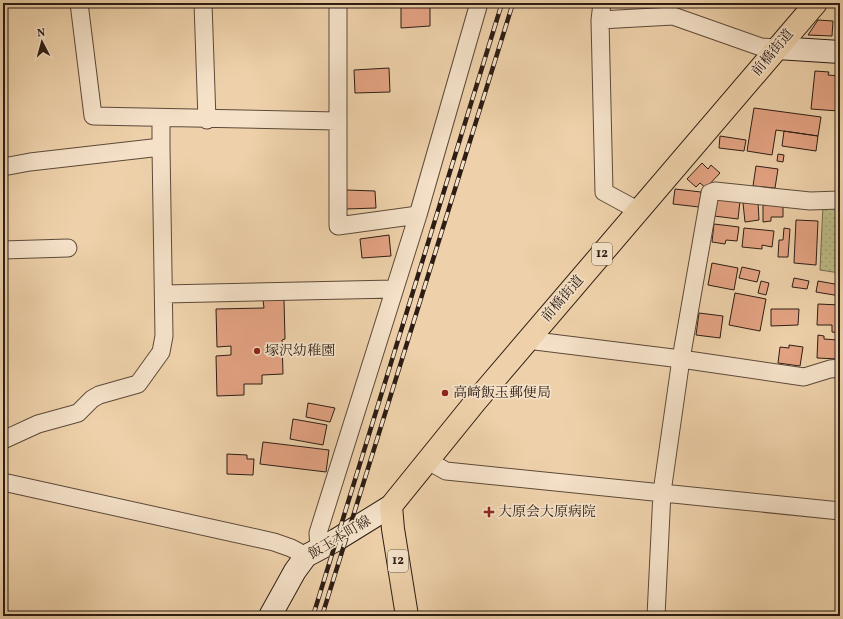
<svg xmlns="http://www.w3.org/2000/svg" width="843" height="619" viewBox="0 0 843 619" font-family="Vollkorn,'Noto Serif JP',serif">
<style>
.grass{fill:url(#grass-dots);stroke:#746c4d}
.building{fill:#e4a383;stroke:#2d1d14}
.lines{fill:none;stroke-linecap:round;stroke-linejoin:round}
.street-casing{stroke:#5d4a3a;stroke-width:19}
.secondary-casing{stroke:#2d1d14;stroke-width:24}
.primary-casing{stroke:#2d1d14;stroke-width:24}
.street{stroke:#f4e1c8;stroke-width:17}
.secondary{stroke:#f4e1c8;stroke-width:22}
.primary{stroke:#eed1aa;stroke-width:22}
.rail-casing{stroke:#2d1d14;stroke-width:4.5}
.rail{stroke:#f4e1c8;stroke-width:3;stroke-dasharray:9;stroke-linecap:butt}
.poi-dot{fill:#8f2418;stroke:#f4e1c8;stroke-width:1.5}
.labels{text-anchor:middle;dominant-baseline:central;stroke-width:3.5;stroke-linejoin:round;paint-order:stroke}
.shield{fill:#f4e1c8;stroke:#69584a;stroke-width:1}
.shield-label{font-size:13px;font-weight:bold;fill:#2d1d14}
.street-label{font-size:14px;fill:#2d1d14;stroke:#f4e1c8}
.poi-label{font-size:14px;fill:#2d1d14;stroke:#f4e1c8;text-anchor:start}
</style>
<defs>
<pattern id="grass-dots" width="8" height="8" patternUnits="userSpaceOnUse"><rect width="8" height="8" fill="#bbba86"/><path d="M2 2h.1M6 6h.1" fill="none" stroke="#a19f73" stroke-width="1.8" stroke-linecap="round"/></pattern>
</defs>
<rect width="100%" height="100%" fill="#eed1aa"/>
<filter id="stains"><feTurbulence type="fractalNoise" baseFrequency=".005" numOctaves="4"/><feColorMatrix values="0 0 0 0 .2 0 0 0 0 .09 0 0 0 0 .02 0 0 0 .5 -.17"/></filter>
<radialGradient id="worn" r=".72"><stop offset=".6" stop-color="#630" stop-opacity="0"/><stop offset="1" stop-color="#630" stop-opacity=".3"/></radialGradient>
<path class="grass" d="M 823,204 L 840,205 L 840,273 L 820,270 Z"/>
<path class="building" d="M 401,3 L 430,3 L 430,26 L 401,28 Z
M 818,20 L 833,21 L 832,36 L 808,35 Z
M 836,25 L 840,25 L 840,35 L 836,35 Z
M 389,68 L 390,92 L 355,93 L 354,70 Z
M 815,71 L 829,72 L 828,75 L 840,76 L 838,111 L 811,109 Z
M 754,108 L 821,117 L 818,136 L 776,130 L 772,155 L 747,151 Z
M 784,131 L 818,136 L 816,151 L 782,146 Z
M 720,136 L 746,140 L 744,151 L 719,148 Z
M 778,154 L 784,155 L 783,162 L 777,161 Z
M 702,163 L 708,169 L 711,165 L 720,173 L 706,188 L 700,183 L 696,187 L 687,179 Z
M 756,166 L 778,169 L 775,188 L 753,186 Z
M 675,189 L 701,192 L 699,207 L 673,204 Z
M 346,190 L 375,191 L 376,208 L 346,209 Z
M 717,197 L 740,201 L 738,219 L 714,216 Z
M 758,202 L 759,220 L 745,222 L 743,203 Z
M 783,204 L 783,217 L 771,217 L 771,221 L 763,222 L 763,205 Z
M 796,220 L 818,221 L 816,265 L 794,263 Z
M 714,224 L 739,227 L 737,241 L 726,240 L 725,244 L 712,242 Z
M 744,228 L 774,231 L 772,247 L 762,245 L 762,249 L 742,247 Z
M 784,228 L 790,229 L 788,257 L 778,257 L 779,240 L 783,240 Z
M 389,235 L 391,256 L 362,258 L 360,239 Z
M 712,263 L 738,268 L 734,290 L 708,285 Z
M 742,267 L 760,271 L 757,282 L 739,278 Z
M 794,278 L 809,281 L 807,289 L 792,287 Z
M 761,281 L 769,283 L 766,295 L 758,293 Z
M 818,281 L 840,285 L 840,296 L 816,292 Z
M 735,293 L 766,299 L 760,331 L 729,325 Z
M 263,300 L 284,300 L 285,339 L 282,340 L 283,374 L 262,375 L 262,384 L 244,384 L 244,395 L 217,396 L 216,356 L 231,355 L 231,346 L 217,347 L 216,309 L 264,308 Z
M 818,304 L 840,305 L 840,333 L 832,332 L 832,325 L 817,325 Z
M 771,309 L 799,309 L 798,325 L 771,326 Z
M 699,313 L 723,316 L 720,338 L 696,335 Z
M 818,335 L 824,336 L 824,339 L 838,340 L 838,359 L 817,358 Z
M 789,345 L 803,347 L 800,366 L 778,363 L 780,347 L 789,348 Z
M 308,403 L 335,408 L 330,422 L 306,417 Z
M 293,419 L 327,425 L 323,445 L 290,439 Z
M 263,442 L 329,450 L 326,472 L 260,464 Z
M 227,454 L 247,455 L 247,459 L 254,459 L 253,475 L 227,474 Z"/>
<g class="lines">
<defs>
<path id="street" d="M 79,3 L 93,116 L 337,121
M 203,3 L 207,120
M 338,3 L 338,226 L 418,215
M 602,3 L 600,20 L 604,192 L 639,211
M 600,20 L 673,16 L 761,47 L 777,48
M 161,147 L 161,118
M 3,167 L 30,162 L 161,147 L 164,336 L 161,352 L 138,384 L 99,395 L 92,399 L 78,413 L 38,424 L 3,440
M 3,250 L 68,248
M 164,294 L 394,289
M 527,340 L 681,359 L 804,377 L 830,369 L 840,368
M 428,461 L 446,471 L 840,511
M 3,482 L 274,542 L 291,548 L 306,556
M 319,548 L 318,533 L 418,215 L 479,3
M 656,616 L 662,492 L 681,359 L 710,193 L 715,191 L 810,201 L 840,200"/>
<path id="secondary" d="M 777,48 L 840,52
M 270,616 L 295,571 L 306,556 L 336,540 L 391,506"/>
<path id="primary" d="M 407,616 L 393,529 L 391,506 L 476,401 L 816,3"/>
</defs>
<use href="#street" class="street-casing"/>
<use href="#secondary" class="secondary-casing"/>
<use href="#primary" class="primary-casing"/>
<use href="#street" class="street"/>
<use href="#secondary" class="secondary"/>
<use href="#primary" class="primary"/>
<defs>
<path id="rail" d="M 313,616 L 502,3
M 322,616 L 513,3"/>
</defs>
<use href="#rail" class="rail-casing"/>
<use href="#rail" class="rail"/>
</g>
<g class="poi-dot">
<circle cx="257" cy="351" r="4"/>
<circle cx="445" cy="393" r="4"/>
<path d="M487 506h4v4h4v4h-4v4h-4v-4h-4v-4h4z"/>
</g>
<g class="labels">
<g class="shield">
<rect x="592" y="243" width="20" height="22" rx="3"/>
<rect x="388" y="550" width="20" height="22" rx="3"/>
</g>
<g class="shield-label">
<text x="602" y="254">12</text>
<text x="398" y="561">12</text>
</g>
<g class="street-label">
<text transform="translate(773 53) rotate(-50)">前橋街道</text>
<text transform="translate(563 299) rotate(-49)">前橋街道</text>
<text transform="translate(340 538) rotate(-31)">飯玉本町線</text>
</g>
<g class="poi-label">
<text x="265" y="351">塚沢幼稚園</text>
<text x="453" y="393">高崎飯玉郵便局</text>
<text x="498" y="512">大原会大原病院</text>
</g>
</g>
<rect width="843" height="619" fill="none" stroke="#eed1aa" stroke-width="16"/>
<rect x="4" y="4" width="835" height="611" fill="none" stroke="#2d1d14" stroke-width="2"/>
<rect x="8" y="8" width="827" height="603" fill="none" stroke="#2d1d14"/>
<g transform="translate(42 42) rotate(354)" stroke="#f4e1c8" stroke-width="3" paint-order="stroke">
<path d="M0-3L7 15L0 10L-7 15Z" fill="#2d1d14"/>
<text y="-6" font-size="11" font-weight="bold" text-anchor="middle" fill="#2d1d14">N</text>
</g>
<rect width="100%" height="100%" filter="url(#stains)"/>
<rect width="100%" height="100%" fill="url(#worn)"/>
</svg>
